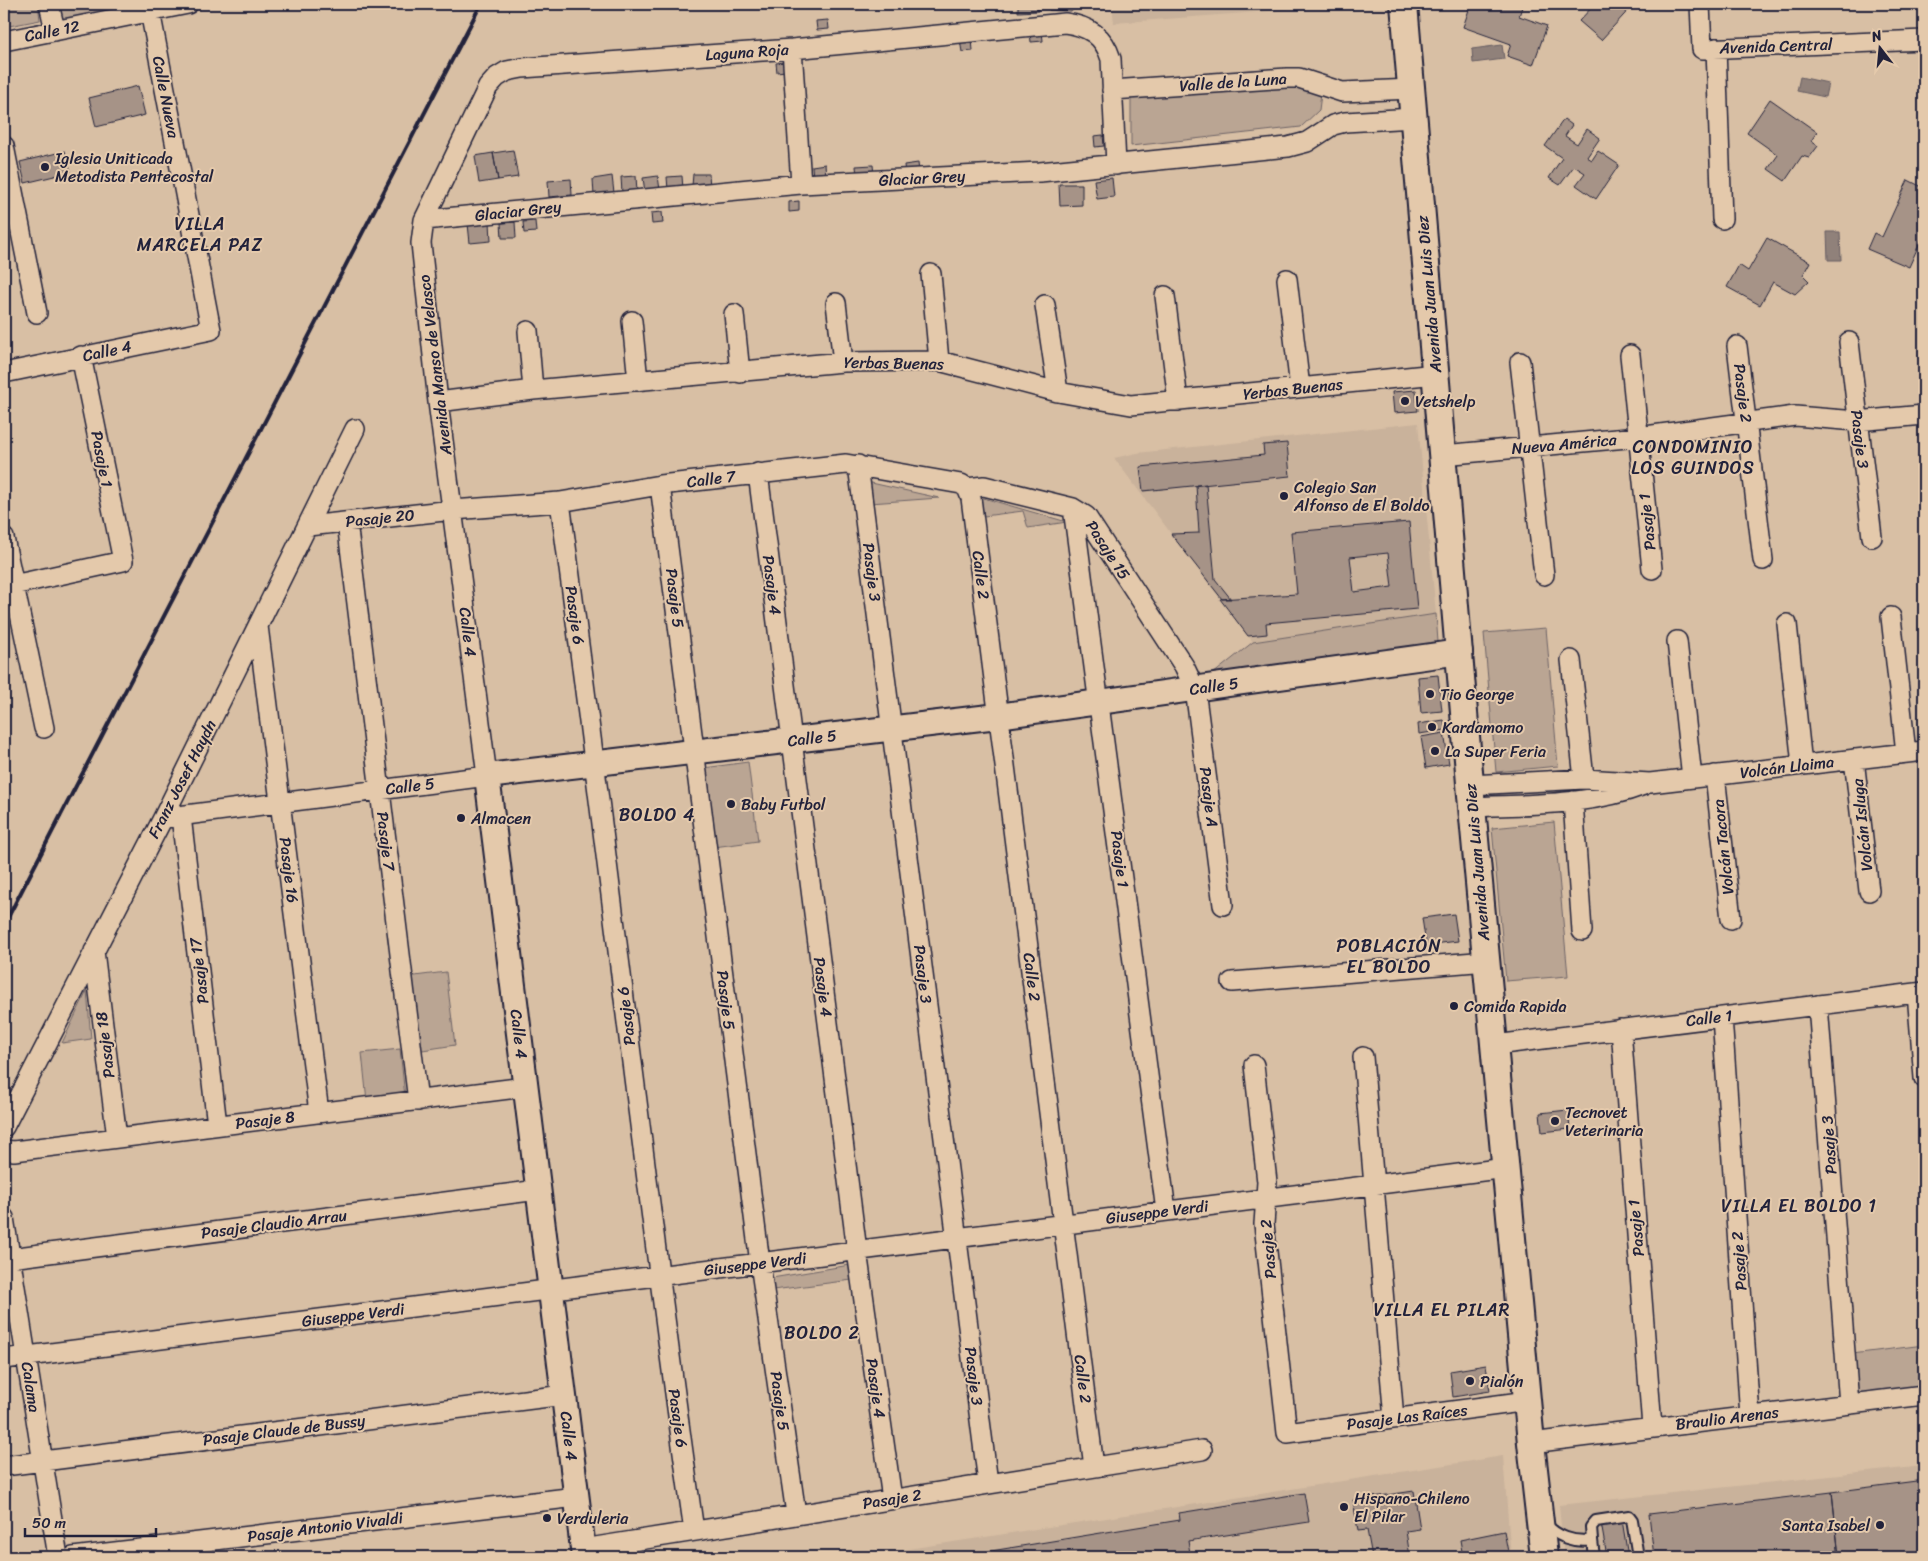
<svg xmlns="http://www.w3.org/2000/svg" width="1928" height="1561" viewBox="0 0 1928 1561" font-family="Sriracha,sans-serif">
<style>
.built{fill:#c9b29b}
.green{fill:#baa593;stroke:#6e6467}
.water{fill:#90817a;stroke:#645b61}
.building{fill:#a69387;stroke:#22223b;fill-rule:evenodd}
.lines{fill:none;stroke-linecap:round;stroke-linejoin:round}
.service-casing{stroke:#22223b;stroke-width:14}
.minor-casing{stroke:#22223b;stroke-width:22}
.tertiary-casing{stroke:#22223b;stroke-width:28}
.secondary-casing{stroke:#22223b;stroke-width:30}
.service{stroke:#e4c9ab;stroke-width:10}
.minor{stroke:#e4c9ab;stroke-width:19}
.tertiary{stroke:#e4c9ab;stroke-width:24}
.secondary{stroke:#e4c9ab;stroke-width:26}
.rail{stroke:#22223b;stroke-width:4}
.poi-dot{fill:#22223b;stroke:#e4c9ab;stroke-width:2}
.labels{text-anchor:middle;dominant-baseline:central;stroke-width:4;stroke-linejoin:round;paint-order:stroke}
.street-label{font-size:16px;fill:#22223b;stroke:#e4c9ab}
.poi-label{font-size:16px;fill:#22223b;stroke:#e4c9ab;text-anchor:start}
.neighbourhood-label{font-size:18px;letter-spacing:1px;fill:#22223b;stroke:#e4c9ab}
</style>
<rect width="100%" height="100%" fill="#d8bfa4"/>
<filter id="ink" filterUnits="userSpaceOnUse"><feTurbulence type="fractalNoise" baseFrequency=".02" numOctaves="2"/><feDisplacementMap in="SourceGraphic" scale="10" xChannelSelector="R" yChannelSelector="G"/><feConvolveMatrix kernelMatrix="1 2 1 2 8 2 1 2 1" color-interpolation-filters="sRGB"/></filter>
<g filter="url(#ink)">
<path class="built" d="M 1112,4 L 1364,4 L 1114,23 Z
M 1418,423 L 1436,614 L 1253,642 L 1114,458 L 1137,453 Z
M 1503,1456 L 1511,1557 L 857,1557 Z
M 1924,1466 L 1924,1557 L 1564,1557 L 1559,1505 Z"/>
<path class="green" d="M 4,4 L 38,4 L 40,20 L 4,27 Z
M 60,4 L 141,4 L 62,20 Z
M 1304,73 L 1321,94 L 1319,110 L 1301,127 L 1131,146 L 1131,91 Z
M 867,482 L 939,498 L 870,503 Z
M 980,497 L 1067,522 L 1028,528 L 1023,511 L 984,516 Z
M 1436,614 L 1439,656 L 1208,678 L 1253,642 Z
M 1546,628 L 1558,766 L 1496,772 L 1484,633 Z
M 748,762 L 758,841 L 714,847 L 704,768 Z
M 1554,822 L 1568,976 L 1506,981 L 1492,828 Z
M 446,972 L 455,1045 L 416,1051 L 407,977 Z
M 87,991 L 91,1039 L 62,1043 Z
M 400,1049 L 405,1097 L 367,1101 L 362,1053 Z
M 850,1265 L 852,1280 L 773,1290 L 772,1278 Z
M 1924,1345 L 1924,1386 L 1855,1395 L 1852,1354 Z"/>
<path class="water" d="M 1502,45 L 1504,59 L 1473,63 L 1472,49 Z
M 1800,77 L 1828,83 L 1825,97 L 1797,91 Z
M 1827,232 L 1840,232 L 1841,260 L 1828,260 Z"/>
<path class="building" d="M 1018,4 L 1038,4 L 1038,11 L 1018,12 Z
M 1050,4 L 1073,4 L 1072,11 L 1049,10 Z
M 1471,4 L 1523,4 L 1519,16 L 1547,26 L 1533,65 L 1507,56 L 1511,44 L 1463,27 Z
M 1595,4 L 1634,4 L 1601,40 L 1579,21 Z
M 828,20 L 829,29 L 817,30 L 816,21 Z
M 1042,31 L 1043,41 L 1031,42 L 1030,32 Z
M 972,39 L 973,51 L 962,52 L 960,40 Z
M 784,62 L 785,71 L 777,72 L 776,63 Z
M 138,86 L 145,115 L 96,127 L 89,98 Z
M 1770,99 L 1817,132 L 1811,141 L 1818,146 L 1809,158 L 1802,156 L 1785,181 L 1768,169 L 1778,155 L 1747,133 Z
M 1564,119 L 1572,125 L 1565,136 L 1577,144 L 1587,129 L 1600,138 L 1587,157 L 1592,160 L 1598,151 L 1619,165 L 1596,199 L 1576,185 L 1585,173 L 1574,166 L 1560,185 L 1549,178 L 1562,158 L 1545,146 Z
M 1103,135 L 1104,146 L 1095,147 L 1094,136 Z
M 513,150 L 518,177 L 498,180 L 493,153 Z
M 65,151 L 71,172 L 25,183 L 20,162 Z
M 493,153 L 498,180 L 479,183 L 475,156 Z
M 918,163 L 919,172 L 905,174 L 904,165 Z
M 825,164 L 826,177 L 813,178 L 812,166 Z
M 873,165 L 874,175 L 857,176 L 856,166 Z
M 693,174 L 709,174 L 710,187 L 692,186 Z
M 612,176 L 614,193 L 594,196 L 593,179 Z
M 636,176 L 637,192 L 622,193 L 621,177 Z
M 658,176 L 660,190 L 645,192 L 643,178 Z
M 682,176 L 683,189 L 668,190 L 667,177 Z
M 1112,178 L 1114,197 L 1097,199 L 1094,180 Z
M 571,179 L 572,195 L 549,197 L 548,181 Z
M 1908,180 L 1924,188 L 1924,239 L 1922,238 L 1909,267 L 1867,249 L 1874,233 L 1882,237 Z
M 1059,184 L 1082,184 L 1082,205 L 1060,206 Z
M 799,201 L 799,211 L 789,212 L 789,202 Z
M 662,212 L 663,223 L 652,224 L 651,213 Z
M 535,221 L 536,232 L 524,233 L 523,222 Z
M 490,222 L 491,241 L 470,243 L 468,224 Z
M 515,222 L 516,238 L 502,238 L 501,223 Z
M 1767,238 L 1810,262 L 1803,275 L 1809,281 L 1795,294 L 1773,282 L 1760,305 L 1727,287 L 1739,265 L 1748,271 Z
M 1416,390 L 1418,411 L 1394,413 L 1392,392 Z
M 1287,443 L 1290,476 L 1143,491 L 1140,467 L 1264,455 L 1263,445 Z
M 1206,484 L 1215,579 L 1231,599 L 1222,599 L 1171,534 L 1199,533 L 1196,485 Z
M 1409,522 L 1417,609 L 1266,623 L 1267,634 L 1248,636 L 1220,599 L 1297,594 L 1291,532 ZM 1388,553 L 1392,587 L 1354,592 L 1350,557 Z
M 1438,675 L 1442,711 L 1421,713 L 1418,677 Z
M 1444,720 L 1446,730 L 1419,734 L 1418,724 Z
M 1444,733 L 1449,764 L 1426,768 L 1421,737 Z
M 1454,914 L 1458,941 L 1426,945 L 1422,918 Z
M 1568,1110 L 1570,1129 L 1542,1132 L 1540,1113 Z
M 1486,1365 L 1490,1391 L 1453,1397 L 1450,1371 Z
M 1924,1480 L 1924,1557 L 1839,1557 L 1832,1492 Z
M 1414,1491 L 1420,1529 L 1406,1531 L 1410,1557 L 1372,1557 L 1367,1530 L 1358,1531 L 1353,1500 Z
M 1832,1492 L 1839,1557 L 1654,1557 L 1649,1514 Z
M 1304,1493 L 1309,1522 L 1188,1541 L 1190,1553 L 1161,1557 L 980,1557 L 979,1553 L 1180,1520 L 1179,1513 Z
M 1622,1520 L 1628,1557 L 1607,1557 L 1601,1523 Z
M 1504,1531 L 1509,1557 L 1463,1557 L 1460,1540 Z"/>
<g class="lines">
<defs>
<path id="service" d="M 1544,1522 C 1556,1537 1574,1543 1592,1540 L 1594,1557
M 1592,1540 L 1591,1527 L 1596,1521 L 1629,1516 L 1632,1520 L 1638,1557"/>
<path id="minor" d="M 49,4 L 55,30
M 1700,4 L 1702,49 L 1924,40
M 4,41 L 188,4
M 1716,48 L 1722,219
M 792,49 L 801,184
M 1112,90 L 1287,78 L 1299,78 L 1342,92 L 1412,89
M 4,146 L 37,313
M 424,220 L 801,184 L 1040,172 L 1288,147 L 1307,142 L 1333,125 L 1345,122 L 1414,118
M 931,274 L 939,361
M 1287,279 L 1300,388
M 1165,296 L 1178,401
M 836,303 L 843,362
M 1045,305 L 1058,392
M 734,314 L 740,373
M 632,321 L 638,381
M 528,331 L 533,390
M 1849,342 L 1872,537
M 1737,346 L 1763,560
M 1630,355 L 1652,569
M 1520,362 L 1544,575
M 4,373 L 211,330 L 150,11
M 438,402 L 533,390 L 843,362 L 939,361 L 1058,392 L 1131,405 L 1436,374
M 1443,455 L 1638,437 L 1795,416 L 1857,421 L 1924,415
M 858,465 L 988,1483
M 758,473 L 857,1251 L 892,1499
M 660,485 L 760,1263 L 796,1514
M 967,488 L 971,498 L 1094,1467
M 967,488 L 984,486 L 1073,508 L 1086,516 L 1184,666 L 1195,689 L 1223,905
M 560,502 C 607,845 645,1188 694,1531
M 1073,508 L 1166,1211
M 347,522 L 418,1101
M 308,526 L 453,510 L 560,502 L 660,485 L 846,464 L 961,484 L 967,488
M 4,538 L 44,728
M 4,587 L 123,561 L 81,356
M 1891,617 L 1906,753
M 1787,624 L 1802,765
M 258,626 L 319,1113
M 1677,641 L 1692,778
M 1571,660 L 1584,779
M 1854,759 L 1869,891
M 1715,775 L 1731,919
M 1470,785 L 1584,779 L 1650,783 L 1924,751
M 1573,801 L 1582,931
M 1472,807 C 1529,804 1590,806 1644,785
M 181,816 L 217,1125
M 163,818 L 487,776 L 438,402 L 421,243 L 424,220 L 488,87 L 497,77 L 507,71 L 522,68 L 792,49 L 1065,23 C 1089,26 1104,36 1111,59 L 1116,165
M 94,951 L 117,1138
M 1232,982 L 1487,961
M 1917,993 L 1924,1078
M 1818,1005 L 1849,1404
M 1722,1017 L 1750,1416
M 1621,1029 L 1652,1427
M 1495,1045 L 1924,992
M 1363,1057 L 1394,1419
M 1254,1065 L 1267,1182 L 1264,1224 L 1287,1433 L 1528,1401
M 4,1127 L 163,818 L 355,429
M 4,1150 L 14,1151 L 525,1087
M 4,1218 L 58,1557
M 10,1258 L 538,1190
M 4,1359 L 1506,1168
M 1531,1443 L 1924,1395
M 4,1466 L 564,1395
M 583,1549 L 1202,1450
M 73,1557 L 576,1497"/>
<path id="tertiary" d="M 584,1557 L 487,776 L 998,716 L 1460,652"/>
<path id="secondary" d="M 1404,4 L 1472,807 L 1531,1443 L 1544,1557"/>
</defs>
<use href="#service" class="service-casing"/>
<use href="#minor" class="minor-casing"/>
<use href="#tertiary" class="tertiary-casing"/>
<use href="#secondary" class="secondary-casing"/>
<use href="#service" class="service"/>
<use href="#minor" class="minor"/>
<use href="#tertiary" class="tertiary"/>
<use href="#secondary" class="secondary"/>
<path class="rail" d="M 4,925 L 481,4"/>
</g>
</g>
<g class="poi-dot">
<circle cx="45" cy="167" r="5"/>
<circle cx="1405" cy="401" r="5"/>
<circle cx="1284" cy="496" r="5"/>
<circle cx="1430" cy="694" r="5"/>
<circle cx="1432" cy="727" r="5"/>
<circle cx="1435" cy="751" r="5"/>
<circle cx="731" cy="804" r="5"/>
<circle cx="461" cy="818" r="5"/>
<circle cx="1454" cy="1006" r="5"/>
<circle cx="1555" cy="1121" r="5"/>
<circle cx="1470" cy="1381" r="5"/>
<circle cx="1344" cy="1507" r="5"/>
<circle cx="547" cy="1518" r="5"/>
<circle cx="1880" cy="1525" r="5"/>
</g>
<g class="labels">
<g class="street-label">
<text transform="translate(52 31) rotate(-11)">Calle 12</text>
<text transform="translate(1776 46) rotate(-2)">Avenida Central</text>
<text transform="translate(747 52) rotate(-4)">Laguna Roja</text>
<text transform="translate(1233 82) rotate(-4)">Valle de la Luna</text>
<text transform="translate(166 97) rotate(79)">Calle Nueva</text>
<text transform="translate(922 178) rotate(-3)">Glaciar Grey</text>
<text transform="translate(518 211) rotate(-6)">Glaciar Grey</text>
<text transform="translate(1429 294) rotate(-95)">Avenida Juan Luis Diez</text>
<text transform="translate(107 351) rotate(-12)">Calle 4</text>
<text transform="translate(894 363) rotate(1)">Yerbas Buenas</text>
<text transform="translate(435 365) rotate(-97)">Avenida Manso de Velasco</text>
<text transform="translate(1293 389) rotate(-6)">Yerbas Buenas</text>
<text transform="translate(1743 393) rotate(83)">Pasaje 2</text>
<text transform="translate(1860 439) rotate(83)">Pasaje 3</text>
<text transform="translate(1564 444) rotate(-5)">Nueva América</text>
<text transform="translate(102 459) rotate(79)">Pasaje 1</text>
<text transform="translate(711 479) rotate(-7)">Calle 7</text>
<text transform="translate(380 518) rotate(-6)">Pasaje 20</text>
<text transform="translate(1647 522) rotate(-96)">Pasaje 1</text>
<text transform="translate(1108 550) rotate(57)">Pasaje 15</text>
<text transform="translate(872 572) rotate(83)">Pasaje 3</text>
<text transform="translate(981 575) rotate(83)">Calle 2</text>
<text transform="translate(772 585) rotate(83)">Pasaje 4</text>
<text transform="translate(675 598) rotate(83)">Pasaje 5</text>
<text transform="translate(575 615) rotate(82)">Pasaje 6</text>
<text transform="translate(468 632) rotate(83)">Calle 4</text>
<text transform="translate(1214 686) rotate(-8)">Calle 5</text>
<text transform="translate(812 738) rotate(-7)">Calle 5</text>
<text transform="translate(1787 767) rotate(-7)">Volcán Llaima</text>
<text transform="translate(182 779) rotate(-63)">Franz Josef Haydn</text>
<text transform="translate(410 786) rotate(-7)">Calle 5</text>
<text transform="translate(1209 797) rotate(83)">Pasaje A</text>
<text transform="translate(1862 825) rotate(-96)">Volcán Isluga</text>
<text transform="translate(386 841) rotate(83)">Pasaje 7</text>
<text transform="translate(1723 847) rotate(-96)">Volcán Tacora</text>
<text transform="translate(1120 859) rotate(83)">Pasaje 1</text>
<text transform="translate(1477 862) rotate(-95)">Avenida Juan Luis Diez</text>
<text transform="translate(289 870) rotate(83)">Pasaje 16</text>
<text transform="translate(199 971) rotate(-97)">Pasaje 17</text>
<text transform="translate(923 974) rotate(83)">Pasaje 3</text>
<text transform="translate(1032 977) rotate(83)">Calle 2</text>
<text transform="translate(823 987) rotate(83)">Pasaje 4</text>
<text transform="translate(726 1000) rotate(83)">Pasaje 5</text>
<text transform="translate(626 1016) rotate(-97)">Pasaje 6</text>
<text transform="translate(1709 1018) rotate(-7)">Calle 1</text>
<text transform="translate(519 1034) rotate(83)">Calle 4</text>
<text transform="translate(105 1045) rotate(-97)">Pasaje 18</text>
<text transform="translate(265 1120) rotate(-7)">Pasaje 8</text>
<text transform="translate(1829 1145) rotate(-94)">Pasaje 3</text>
<text transform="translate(1157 1212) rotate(-7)">Giuseppe Verdi</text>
<text transform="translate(274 1224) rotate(-7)">Pasaje Claudio Arrau</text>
<text transform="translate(1636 1228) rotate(-95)">Pasaje 1</text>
<text transform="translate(1268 1249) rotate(-95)">Pasaje 2</text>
<text transform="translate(1739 1261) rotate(-94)">Pasaje 2</text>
<text transform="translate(755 1264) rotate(-7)">Giuseppe Verdi</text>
<text transform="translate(353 1315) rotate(-7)">Giuseppe Verdi</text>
<text transform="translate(974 1376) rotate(83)">Pasaje 3</text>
<text transform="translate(1083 1379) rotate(83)">Calle 2</text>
<text transform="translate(31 1387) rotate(81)">Calama</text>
<text transform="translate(876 1388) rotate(82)">Pasaje 4</text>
<text transform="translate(780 1401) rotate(82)">Pasaje 5</text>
<text transform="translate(1407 1417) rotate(-7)">Pasaje Las Raíces</text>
<text transform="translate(678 1418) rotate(82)">Pasaje 6</text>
<text transform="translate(1727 1418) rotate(-7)">Braulio Arenas</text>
<text transform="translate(284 1430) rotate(-7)">Pasaje Claude de Bussy</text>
<text transform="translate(569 1436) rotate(83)">Calle 4</text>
<text transform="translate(892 1499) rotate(-9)">Pasaje 2</text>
<text transform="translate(325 1527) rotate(-7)">Pasaje Antonio Vivaldi</text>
</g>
<g class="poi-label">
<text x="55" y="158">Iglesia Uniticada<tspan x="55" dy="18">Metodista Pentecostal</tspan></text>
<text x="1415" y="401">Vetshelp</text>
<text x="1294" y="487">Colegio San<tspan x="1294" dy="18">Alfonso de El Boldo</tspan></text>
<text x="1440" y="694">Tio George</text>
<text x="1442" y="727">Kardamomo</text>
<text x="1445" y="751">La Super Feria</text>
<text x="741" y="804">Baby Futbol</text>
<text x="471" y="818">Almacen</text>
<text x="1464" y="1006">Comida Rapida</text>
<text x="1565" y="1112">Tecnovet<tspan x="1565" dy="18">Veterinaria</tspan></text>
<text x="1480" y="1381">Pialón</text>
<text x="1354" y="1498">Hispano-Chileno<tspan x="1354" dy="18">El Pilar</tspan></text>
<text x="557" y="1518">Verduleria</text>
<text x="1870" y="1525" text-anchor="end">Santa Isabel</text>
</g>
<g class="neighbourhood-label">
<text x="200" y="224">VILLA<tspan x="200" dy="21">MARCELA PAZ</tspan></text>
<text x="1693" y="447">CONDOMINIO<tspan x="1693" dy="21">LOS GUINDOS</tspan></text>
<text x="657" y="815">BOLDO 4</text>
<text x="1389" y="946">POBLACIÓN<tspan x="1389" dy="21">EL BOLDO</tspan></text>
<text x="1799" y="1206">VILLA EL BOLDO 1</text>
<text x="1442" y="1310">VILLA EL PILAR</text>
<text x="822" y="1333">BOLDO 2</text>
</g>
</g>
<rect width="1928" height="1561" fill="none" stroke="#e4c9ab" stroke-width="20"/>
<rect x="10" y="10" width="1908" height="1541" fill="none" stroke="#22223b" stroke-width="2" filter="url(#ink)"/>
<g transform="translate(1880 48) rotate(344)" stroke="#e4c9ab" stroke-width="4" paint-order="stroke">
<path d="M0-4L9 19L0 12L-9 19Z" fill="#22223b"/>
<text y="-8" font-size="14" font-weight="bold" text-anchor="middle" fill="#22223b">N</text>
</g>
<path d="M25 1528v8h131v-8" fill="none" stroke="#22223b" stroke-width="2.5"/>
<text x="32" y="1528" font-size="15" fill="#22223b" stroke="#e4c9ab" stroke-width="4" paint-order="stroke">50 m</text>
</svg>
